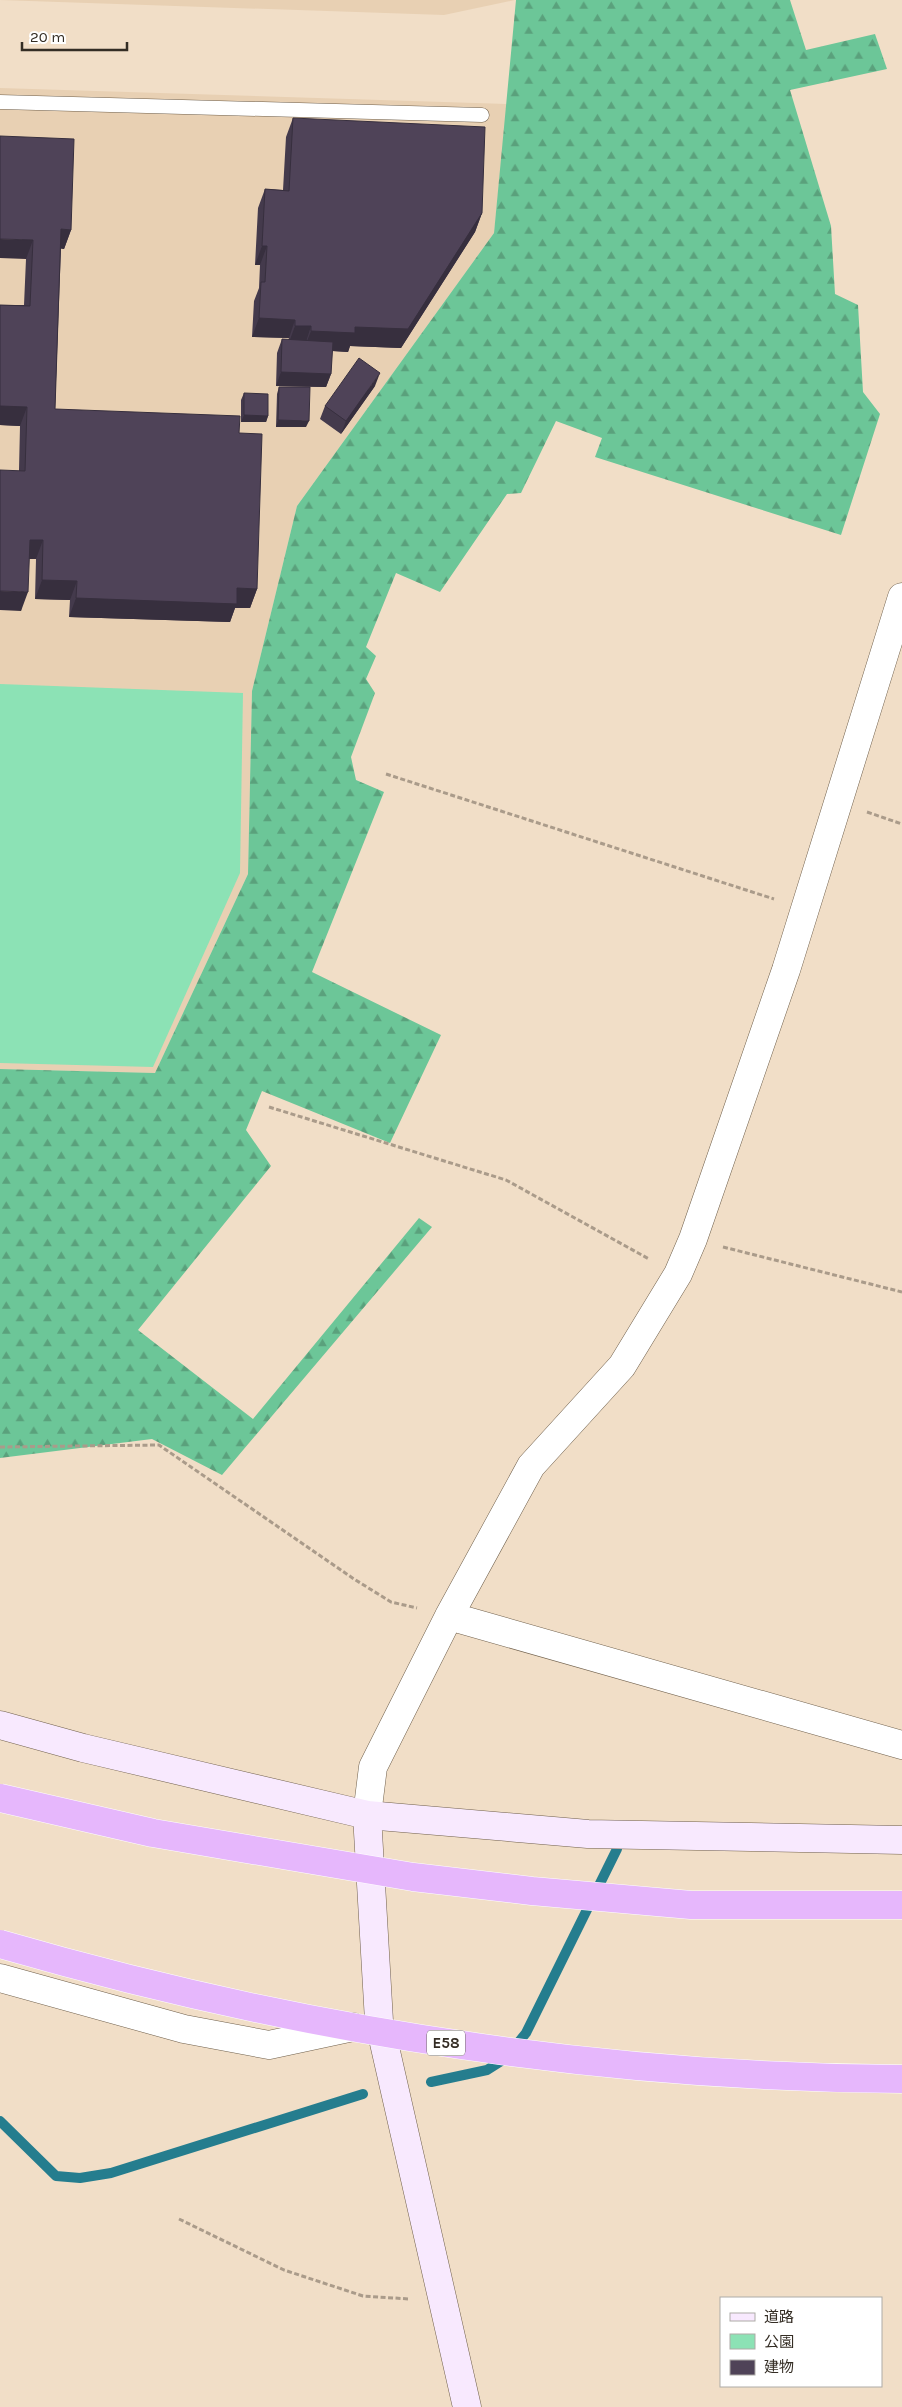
<svg xmlns="http://www.w3.org/2000/svg" width="902" height="2407" viewBox="0 0 902 2407" font-family="Karla,'Noto Sans JP',sans-serif">
<style>
.built{fill:#e8d0b3}
.green{fill:#8ce2b5}
.forest{fill:url(#forest-firs)}
.lines{fill:none;stroke-linecap:round;stroke-linejoin:round}
.stream{stroke:#257d8e;stroke-width:10}
.lane-casing{stroke:#70604c;stroke-width:15}
.street-casing{stroke:#70604c;stroke-width:29}
.secondary-casing{stroke:#70604c;stroke-width:29}
.path{stroke:#aa9b8a;stroke-width:3;stroke-dasharray:5 2.5;stroke-linecap:butt}
.lane{stroke:#fff;stroke-width:14}
.street{stroke:#fff;stroke-width:28}
.secondary{stroke:#f8e9fe;stroke-width:28}
.highway-bridge-casing{stroke:#fff;stroke-width:29;stroke-linecap:butt}
.highway-bridge{stroke:#e6b7fc;stroke-width:28}
.wall{fill:#443a4c}
.shaded-wall{fill:#372f3e}
.building{fill:#4f4358;stroke:#372f3e}
.labels{text-anchor:middle;dominant-baseline:central;stroke-width:5;stroke-linejoin:round;paint-order:stroke}
.shield{fill:#fff;stroke:#716c66;stroke-width:1}
.shield-label{font-size:15px;font-weight:bold;fill:#342d24}
</style>
<defs>
<pattern id="forest-firs" width="22" height="20" patternUnits="userSpaceOnUse" patternTransform="scale(1.25)"><rect width="22" height="20" fill="#6cc698"/><path d="M5 1l3.5 6h-7zM16 11l3.5 6h-7z" fill="#5aa17c"/></pattern>
</defs>
<rect width="100%" height="100%" fill="#f1dec7"/>
<path class="built" d="M 0,0 L 515,0 L 444,15 Z
M 0,88 L 507,104 L 494,233 L 297,506 L 252,691 L 248,874 L 155,1073 L 0,1069 Z"/>
<path class="green" d="M 0,684 L 243,693 L 240,873 L 153,1067 L 0,1063 Z"/>
<path class="forest" d="M 516,0 L 790,0 L 806,50 L 875,34 L 887,69 L 790,90 L 831,226 L 835,294 L 858,305 L 863,392 L 880,414 L 841,535 L 595,457 L 602,438 L 556,421 L 521,493 L 507,494 L 440,592 L 396,573 L 366,647 L 376,656 L 366,679 L 375,693 L 351,757 L 356,780 L 384,792 L 312,972 L 441,1035 L 390,1143 L 262,1091 L 246,1130 L 271,1166 L 138,1330 L 253,1419 L 419,1218 L 432,1227 L 222,1475 L 152,1439 L 0,1458 L 0,1069 L 155,1073 L 248,874 L 252,691 L 297,506 L 494,233 Z"/>
<g class="lines">
<path class="stream" d="M 431,2082 L 487,2070 L 506,2058 L 526,2033 L 617,1849
M 0,2121 L 56,2176 L 80,2178 L 111,2173 L 363,2094"/>
<defs>
<path id="lane" d="M 0,102 L 482,115"/>
<path id="street" d="M 449,1616 L 902,1745
M 367,1815 L 373,1767 L 449,1616 L 531,1466 L 622,1366 L 678,1274 L 693,1239 L 786,970 L 902,597
M 0,1978 L 184,2029 L 269,2045 L 353,2027"/>
<path id="secondary" d="M 0,1725 L 83,1748 L 367,1815 L 588,1834 L 902,1840
M 367,1815 L 379,2021 L 467,2407"/>
</defs>
<use href="#lane" class="lane-casing"/>
<use href="#street" class="street-casing"/>
<use href="#secondary" class="secondary-casing"/>
<path class="path" d="M 386,774 L 774,899
M 867,812 L 902,824
M 269,1107 L 506,1180 L 649,1259
M 723,1247 L 902,1292
M 0,1447 L 159,1445 L 354,1579 L 391,1602 L 417,1608
M 179,2219 L 284,2270 L 363,2296 L 409,2299"/>
<use href="#lane" class="lane"/>
<use href="#street" class="street"/>
<use href="#secondary" class="secondary"/>
<defs>
<path id="highway-bridge" d="M 0,1798 L 153,1833 L 413,1877 L 532,1891 L 691,1905 L 902,1905
M 0,1944 C 293,2029 596,2077 902,2079"/>
</defs>
<use href="#highway-bridge" class="highway-bridge-casing"/>
<use href="#highway-bridge" class="highway-bridge"/>
</g>
<path class="wall" d="M 293,118 L 482,213 L 475,232 L 401,348 L 350,346 L 348,352 L 332,351 L 331,374 L 326,387 L 276,386 L 277,353 L 282,339 L 288,340 L 289,338 L 252,337 L 254,301 L 259,288 L 260,265 L 255,265 L 258,208 L 265,189 L 283,190 L 286,137 Z
M 0,136 L 71,230 L 64,249 L 61,248 L 55,409 L 239,433 L 257,589 L 250,608 L 235,608 L 230,622 L 69,617 L 70,600 L 35,599 L 36,559 L 29,559 L 21,611 L 19,470 L 20,426 L 0,425 L 0,305 L 24,305 L 26,259 Z
M 375,386 L 341,434 L 320,419 L 325,406 Z
M 279,387 L 306,427 L 276,427 L 277,394 Z
M 244,393 L 268,416 L 266,422 L 241,422 L 241,400 Z"/>
<path class="shaded-wall" d="M 482,213 L 475,232 L 401,348 L 350,346 L 348,352 L 304,349 L 311,331 L 355,327 Z
M 61,229 L 71,230 L 64,249 L 54,248 Z
M 0,239 L 33,240 L 26,259 L 0,258 Z
M 262,246 L 267,246 L 260,265 L 255,265 Z
M 259,318 L 295,320 L 289,338 L 252,337 Z
M 295,326 L 311,326 L 305,345 L 288,345 Z
M 281,372 L 331,374 L 326,387 L 276,386 Z
M 380,373 L 375,386 L 341,434 L 346,421 Z
M 0,406 L 27,407 L 20,426 L 0,425 Z
M 244,415 L 268,416 L 266,422 L 241,422 Z
M 278,420 L 309,421 L 306,427 L 276,427 Z
M 30,540 L 43,540 L 36,559 L 23,559 Z
M 42,580 L 77,581 L 70,600 L 35,599 Z
M 237,588 L 257,589 L 250,608 L 235,608 L 230,622 L 69,617 L 76,598 Z
M 0,591 L 28,592 L 21,611 L 0,610 Z"/>
<path class="building" d="M 293,118 L 485,127 L 482,213 L 408,329 L 355,327 L 355,333 L 311,331 L 311,326 L 295,326 L 295,320 L 259,318 L 261,282 L 265,282 L 267,246 L 262,246 L 265,189 L 289,191 Z
M 0,136 L 74,139 L 71,230 L 61,229 L 55,409 L 240,416 L 239,433 L 262,434 L 257,589 L 237,588 L 237,604 L 76,598 L 77,581 L 42,580 L 43,540 L 30,540 L 28,592 L 0,591 L 0,470 L 25,471 L 27,407 L 0,406 L 0,305 L 30,306 L 33,240 L 0,239 Z
M 282,339 L 333,342 L 331,374 L 281,372 Z
M 359,358 L 380,373 L 346,421 L 325,406 Z
M 279,387 L 310,387 L 309,421 L 278,420 Z
M 244,393 L 268,394 L 268,416 L 244,415 Z"/>
<g class="labels">
<rect class="shield" x="427" y="2030.5" width="38" height="25" rx="4"/>
<g class="shield-label">
<text x="446" y="2043">E58</text>
</g>
</g>
<rect x="720" y="2297" width="162" height="90" fill="#ffffff" stroke="#aeaba7"/>
<rect x="730" y="2313" width="25" height="8" fill="#f8e9fe" stroke="#aeaba7"/>
<text x="764" y="2322" font-size="15" fill="#342d24">道路</text>
<rect x="730" y="2334" width="25" height="15" fill="#8ce2b5" stroke="#aeaba7"/>
<text x="764" y="2347" font-size="15" fill="#342d24">公園</text>
<rect x="730" y="2360" width="25" height="15" fill="#4f4358" stroke="#aeaba7"/>
<text x="764" y="2372" font-size="15" fill="#342d24">建物</text>
<path d="M22 42v8h105v-8" fill="none" stroke="#342d24" stroke-width="2.5"/>
<text x="30" y="42" font-size="15" fill="#342d24" stroke="#ffffff" stroke-width="4" paint-order="stroke">20 m</text>
</svg>
